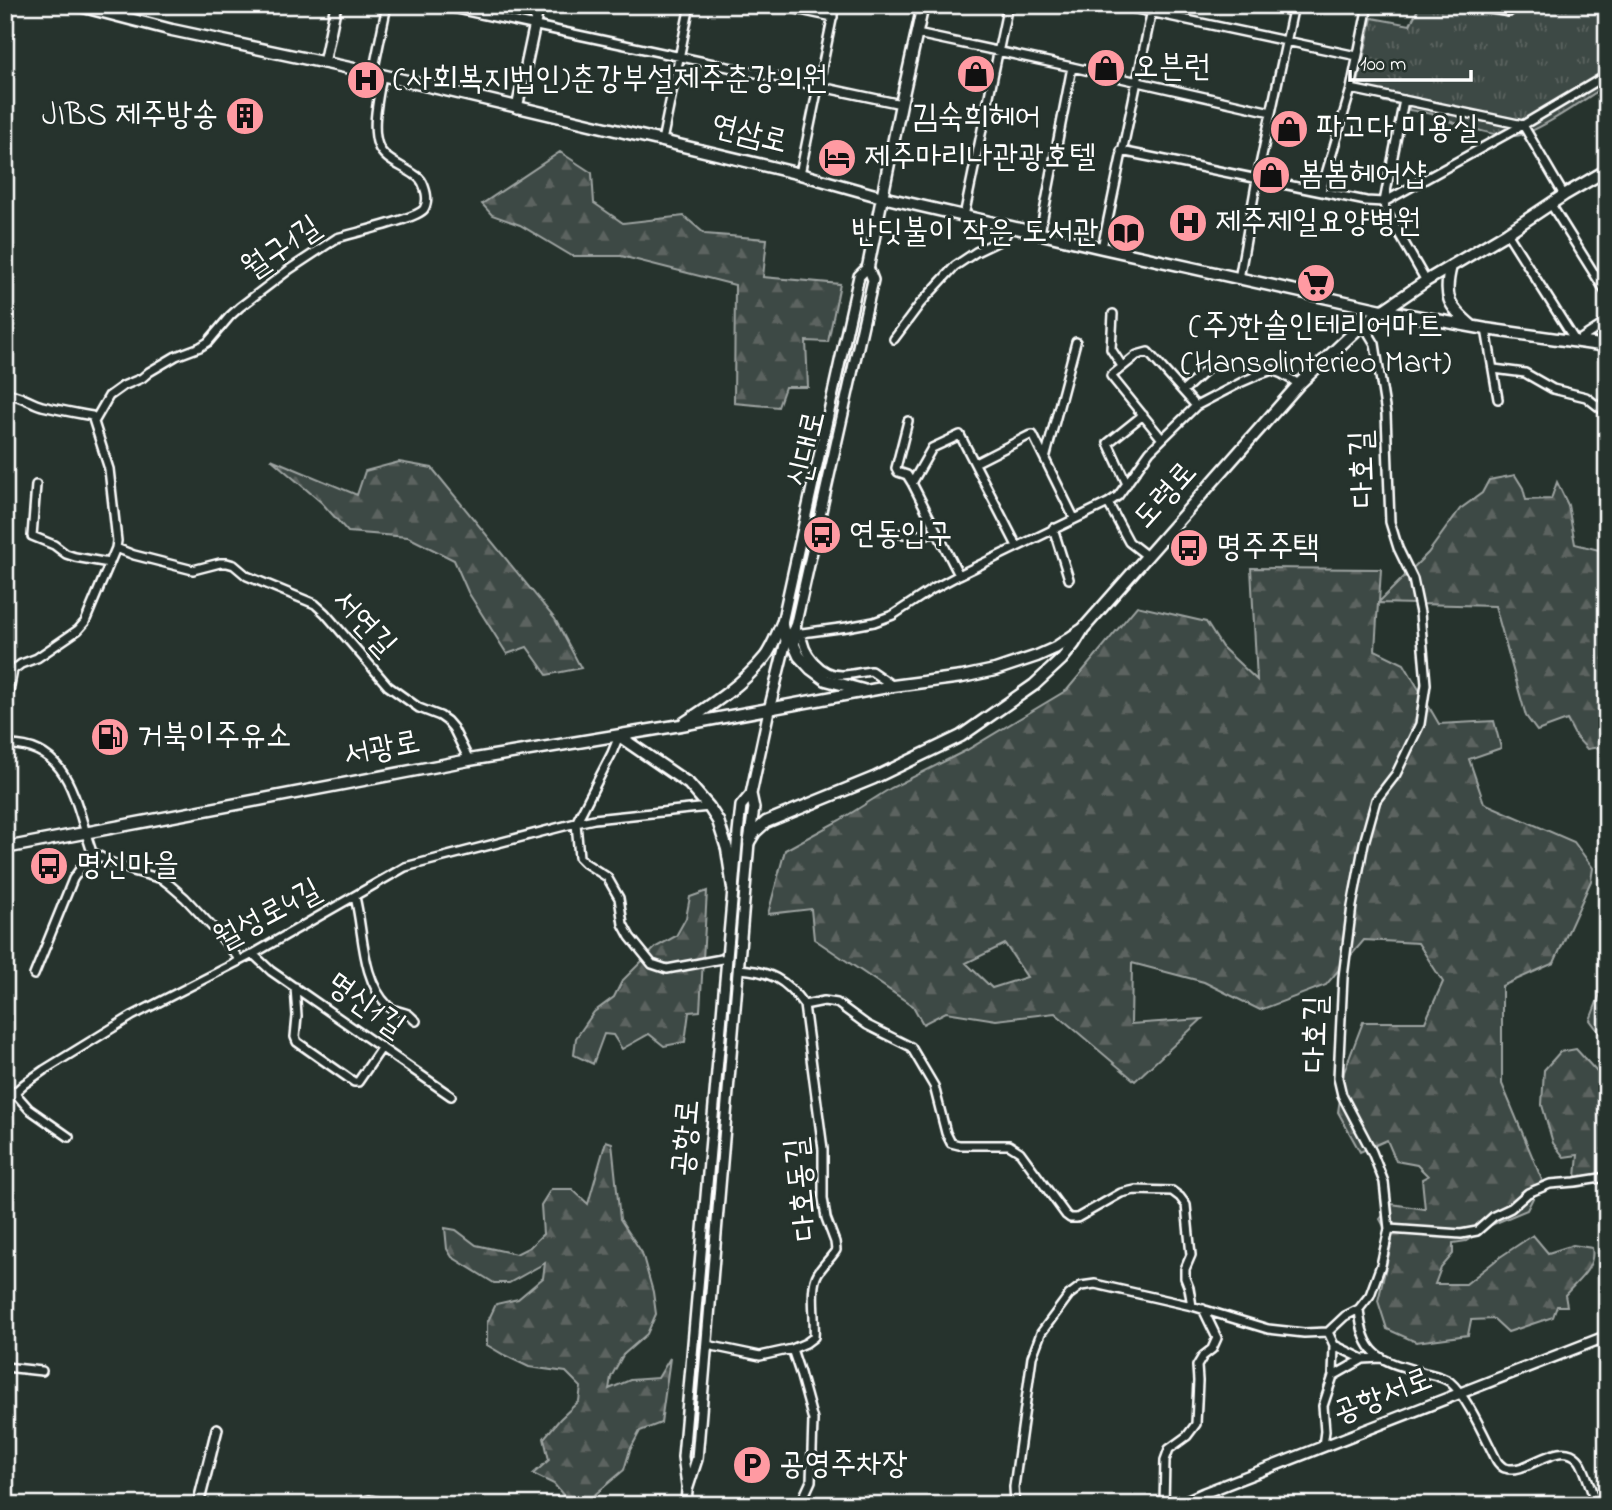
<svg xmlns="http://www.w3.org/2000/svg" width="1612" height="1510" viewBox="0 0 1612 1510" font-family="'Indie Flower','Poor Story',sans-serif">
<style>
.forest{fill:url(#forest-firs);stroke:#9ea4a2;stroke-width:2;fill-rule:evenodd}
.park{fill:url(#park-tufts);stroke:#9ea4a2;stroke-width:2}
.lines{fill:none;stroke-linecap:round;stroke-linejoin:round}
.minor-casing{stroke:#fff;stroke-width:12}
.tertiary-casing{stroke:#fff;stroke-width:14}
.secondary-casing{stroke:#fff;stroke-width:15}
.minor{stroke:#26332d;stroke-width:7}
.tertiary{stroke:#26332d;stroke-width:9}
.secondary{stroke:#26332d;stroke-width:10}
.labels{text-anchor:middle;dominant-baseline:central;stroke-width:6;stroke-linejoin:round;paint-order:stroke}
.poi-label{font-size:32px;fill:#fff;stroke:#26332d;text-anchor:start}
.street-label{font-size:32px;fill:#fff;stroke:#26332d}
</style>
<defs>
<pattern id="forest-firs" width="22" height="20" patternUnits="userSpaceOnUse" patternTransform="scale(1.75)"><rect width="22" height="20" fill="#3e4944"/><path d="M5 1l3.5 6h-7zM16 11l3.5 6h-7z" fill="#5b6460"/></pattern>
<pattern id="park-tufts" width="24" height="20" patternUnits="userSpaceOnUse" patternTransform="scale(1.75)"><rect width="24" height="20" fill="#3e4944"/><path d="M3 7l-1-3M5 7V3M7 7l1-3M15 17l-1-3M17 17v-4M19 17l1-3" fill="none" stroke="#5b6460"/></pattern>
</defs>
<rect width="100%" height="100%" fill="#26332d"/>
<filter id="ink" filterUnits="userSpaceOnUse"><feTurbulence type="fractalNoise" baseFrequency=".0143" numOctaves="2"/><feDisplacementMap in="SourceGraphic" scale="14" xChannelSelector="R" yChannelSelector="G"/><feConvolveMatrix kernelMatrix="1 2 1 2 8 2 1 2 1" color-interpolation-filters="sRGB"/></filter>
<g filter="url(#ink)">
<path class="forest" d="M 560,152 L 592,173 L 594,203 L 623,223 L 684,216 L 705,234 L 767,239 L 763,277 L 840,284 L 828,342 L 806,341 L 808,387 L 785,387 L 778,407 L 734,403 L 735,285 L 621,256 L 572,256 L 520,225 L 492,215 L 482,204 Z
M 271,459 L 357,495 L 365,471 L 399,462 L 432,468 L 555,619 L 581,668 L 547,675 L 527,647 L 507,654 L 468,592 L 454,560 L 408,537 L 348,532 L 322,503 Z
M 1515,475 L 1523,488 L 1526,500 L 1551,499 L 1557,482 L 1568,505 L 1575,544 L 1607,552 L 1607,746 L 1587,749 L 1576,737 L 1567,720 L 1537,731 L 1526,716 L 1495,606 L 1378,603 L 1375,650 L 1404,664 L 1439,724 L 1494,721 L 1501,748 L 1469,759 L 1484,803 L 1574,842 L 1593,868 L 1591,881 L 1554,963 L 1502,986 L 1502,1084 L 1542,1180 L 1527,1210 L 1491,1225 L 1466,1241 L 1453,1243 L 1453,1254 L 1441,1268 L 1435,1284 L 1466,1284 L 1500,1257 L 1533,1235 L 1548,1253 L 1573,1245 L 1592,1248 C 1596,1268 1577,1281 1565,1295 L 1567,1306 L 1557,1306 L 1553,1317 L 1508,1332 L 1494,1319 L 1471,1320 L 1468,1335 L 1416,1342 L 1387,1329 L 1378,1301 L 1392,1241 L 1380,1219 L 1392,1204 L 1425,1209 L 1422,1179 L 1428,1176 L 1417,1165 L 1396,1161 L 1387,1140 L 1360,1152 L 1338,1112 L 1344,1072 L 1363,1022 L 1425,1022 L 1443,982 L 1418,943 L 1364,940 L 1326,985 L 1260,1010 L 1204,982 L 1132,963 L 1131,1024 L 1202,1019 L 1135,1081 L 1055,1013 L 996,1020 L 946,1012 L 923,1024 L 913,1006 L 814,939 L 811,909 L 768,914 L 785,850 L 840,820 L 891,788 L 967,750 L 1067,690 L 1137,606 L 1206,622 L 1222,647 L 1257,680 L 1251,568 L 1381,569 L 1379,602 L 1428,553 L 1460,509 L 1482,493 L 1489,480 ZM 1005,944 L 1027,977 L 992,988 L 966,963 Z
M 707,891 L 700,1011 L 689,1012 L 685,1042 L 664,1046 L 649,1034 L 622,1049 L 613,1035 L 604,1034 L 593,1064 L 574,1055 L 576,1038 L 594,1012 L 614,997 L 622,981 L 656,947 L 676,936 L 686,918 L 690,897 Z
M 1607,976 L 1607,1043 L 1590,1020 Z
M 1576,1049 L 1607,1083 L 1607,1173 L 1576,1177 L 1578,1155 L 1564,1157 L 1553,1143 L 1542,1105 L 1544,1070 L 1560,1052 Z
M 606,1141 L 612,1143 L 620,1219 L 642,1253 L 653,1292 L 656,1314 L 647,1334 L 623,1355 L 611,1377 L 609,1389 L 630,1380 L 658,1378 L 670,1358 L 661,1423 L 640,1431 L 630,1450 L 624,1470 L 592,1497 L 568,1501 L 554,1484 L 533,1474 L 549,1460 L 544,1438 L 560,1419 L 579,1401 L 581,1387 L 566,1372 L 529,1367 L 504,1355 L 487,1345 L 487,1323 L 496,1304 L 518,1299 L 543,1278 L 545,1263 L 509,1283 L 494,1283 L 452,1257 L 447,1249 L 445,1228 L 456,1230 L 476,1245 L 516,1254 L 530,1247 L 543,1234 L 541,1205 L 551,1189 L 572,1189 L 588,1204 Z"/>
<path class="park" d="M 1420,5 L 1448,5 L 1493,15 L 1511,17 L 1514,5 L 1607,5 L 1607,85 C 1588,97 1534,135 1515,136 C 1488,136 1461,124 1435,117 L 1432,114 L 1409,110 L 1409,106 L 1384,102 L 1358,83 L 1372,18 L 1410,25 Z"/>
<g class="lines">
<defs>
<path id="minor" d="M 438,5 L 901,104
M 776,5 L 833,17
M 1117,5 L 1357,56
M 1265,5 L 1292,11
M 1473,5 L 1509,12 L 1511,5
M 5,6 L 6,5
M 917,34 L 1072,67 L 1271,112
M 373,73 L 387,5
M 1351,89 L 1523,125 L 1564,195
M 1404,100 L 1384,202 L 1385,209 L 1426,281
M 662,141 L 690,5
M 1121,151 L 1366,201 L 1384,202 L 1523,125 L 1607,75
M 800,174 L 835,5
M 1321,191 L 1351,89 L 1368,5
M 1550,203 L 1607,294
M 964,216 L 1008,5
M 1040,233 L 1072,67
M 1507,233 L 1576,342 L 1607,322
M 1102,248 L 1153,5
M 1239,279 L 1257,179 L 1294,5
M 1113,314 L 1111,349 L 1122,366
M 1486,329 L 1498,399
M 894,339 L 920,304 L 955,266 L 976,252 L 1003,239 L 1011,226
M 1494,369 L 1525,373 L 1553,389 L 1586,397 L 1604,411 L 1607,411
M 1183,391 L 1205,371
M 5,393 C 21,395 29,402 42,406 C 59,410 76,413 92,416 L 109,469 L 117,541 L 116,548 L 85,622 L 78,630 L 37,658 L 21,664 L 13,670 L 5,711
M 908,421 L 896,468 L 898,472 L 907,475 L 912,483 L 959,575
M 94,422 L 109,396 L 123,386 L 142,378 L 149,372 L 176,356 L 200,347 L 208,342 L 230,316 L 240,307 L 290,269 L 337,238 C 353,233 417,219 424,209 C 427,204 427,198 426,193 C 424,185 422,179 415,175 C 403,166 383,160 378,145 C 371,126 379,95 382,75
M 1162,439 L 1111,376 L 1137,355 L 1148,352 L 1196,406
M 1045,459 L 1076,342
M 975,463 L 1028,436 L 1033,435 L 1074,518
M 912,483 L 932,448 L 960,435 L 1017,546
M 1127,484 L 1108,443 L 1143,415
M 36,485 L 32,536 L 54,545 L 66,554 L 75,557 L 109,563
M 1108,503 L 1129,542 L 1147,556
M 1053,528 L 1069,579
M 892,533 L 917,535 L 937,533
M 116,548 L 134,555 L 193,570 L 220,563 L 227,563 L 234,565 L 247,576 L 315,604 L 325,613 L 388,686 L 419,708 L 440,716 L 447,721 L 453,728 L 469,760
M 893,686 L 871,671 C 861,672 851,675 842,675 C 821,675 802,653 802,633 L 847,627 L 874,622 L 893,615 L 931,590 L 959,575 L 1108,503 L 1118,496 L 1150,451 L 1196,406 L 1242,382 L 1258,375 L 1272,370 L 1282,374 L 1299,384
M 5,745 C 71,742 75,805 92,852 L 73,879 L 34,975
M 709,807 L 594,819 L 576,823 L 579,857 L 585,863 L 607,877 L 619,898 L 623,924 L 630,937 L 652,964 L 667,969 L 727,958
M 92,852 L 110,862 L 133,871 L 162,879 L 170,885 L 185,898 L 216,931 L 240,960
M 355,897 C 364,932 361,979 388,1006 C 393,1011 401,1011 408,1014 C 411,1016 413,1019 416,1021
M 253,954 L 271,971 L 451,1096
M 739,969 C 769,971 786,979 804,1005 L 823,1149 L 823,1198 L 826,1218 L 835,1242 L 836,1250 C 831,1258 823,1265 818,1273 C 809,1288 816,1318 814,1337 L 806,1343 L 792,1349 L 800,1373 L 813,1420 L 811,1481 L 800,1505
M 295,987 L 297,1016 L 295,1037 L 297,1042 L 354,1082 L 358,1082 L 382,1047
M 804,1005 L 824,1001 L 837,1003 L 867,1025 L 911,1047 L 934,1086 L 946,1133 L 951,1143 L 959,1145 L 1009,1145 L 1020,1152 L 1066,1215 L 1070,1218 L 1077,1218 L 1121,1193 L 1135,1190 L 1172,1191 L 1180,1197 L 1186,1205 L 1191,1255 L 1185,1269 L 1185,1278 L 1189,1288 L 1192,1306
M 14,1092 L 29,1109 L 69,1137
M 5,1101 L 24,1084 L 44,1070 L 132,1016 L 253,954 L 405,867 L 576,823 L 612,753 L 619,736
M 1389,1229 L 1461,1234 L 1477,1231 L 1494,1216 L 1511,1208 L 1528,1193 L 1550,1184 L 1575,1182 L 1607,1177
M 1359,1309 C 1363,1359 1383,1361 1425,1373 C 1433,1375 1444,1377 1450,1382 C 1467,1396 1486,1440 1497,1461 C 1498,1463 1503,1468 1505,1468 C 1526,1476 1558,1438 1578,1459 C 1584,1465 1593,1495 1596,1505
M 707,1345 L 760,1356 L 792,1349
M 1334,1345 L 1363,1359
M 5,1367 L 42,1371
M 1333,1376 L 1363,1359 L 1381,1358
M 1323,1446 L 1325,1431 L 1323,1406 L 1333,1376 L 1334,1345 L 1328,1332
M 1015,1505 L 1014,1487 L 1032,1357 L 1041,1333 L 1069,1295 L 1081,1286 L 1095,1284 L 1192,1306 L 1268,1329 L 1304,1333 L 1328,1332 L 1345,1316 L 1359,1309 L 1370,1295 L 1381,1265 L 1389,1229 L 1384,1182 L 1372,1152 L 1342,1095 L 1338,1078 L 1343,977 L 1352,906 L 1364,843 L 1376,800 L 1396,774 L 1420,724 L 1426,684 L 1420,613 L 1413,579 L 1398,548 L 1390,522 L 1386,414 L 1375,344 L 1363,324
M 1164,1505 L 1165,1460 L 1169,1449 L 1187,1436 L 1196,1424 L 1198,1381 L 1197,1366 L 1203,1356 L 1212,1349 L 1217,1338 L 1203,1309"/>
<path id="tertiary" d="M 324,63 L 336,5
M 517,108 L 539,5
M 687,1485 L 683,1457 L 738,833 L 741,806 L 751,794
M 198,1505 L 217,1429
M 352,1505 L 369,1501 L 390,1505
M 686,1505 L 687,1490 L 697,1459 L 749,842 L 754,808 L 751,794 L 769,710 L 786,641 L 795,627 L 873,280 L 868,267 L 859,276 L 782,623 L 786,641
M 1177,1505 L 1204,1493 L 1607,1336"/>
<path id="secondary" d="M 76,5 L 172,30 L 373,73 L 662,141 L 800,174 L 882,197 L 1102,248 L 1382,310 L 1486,329 L 1607,346
M 1451,266 C 1443,296 1448,306 1472,326
M 868,267 L 901,104 L 923,5
M 795,627 L 794,645 L 799,656 L 811,669 L 826,680 L 863,690
M 684,723 C 713,704 743,684 765,657 C 772,648 777,634 782,623
M 619,736 L 689,784 L 709,807 L 718,821 L 727,849 L 733,888
M 749,842 L 755,832 L 766,822 L 874,778 L 961,736 L 1034,685 L 1062,659 L 1074,644 L 1082,631
M 5,848 L 469,760 L 681,725 L 893,686 L 962,677 L 995,670 L 1037,656 L 1055,648 L 1083,629 L 1299,384 L 1363,324 L 1426,281 L 1507,233 L 1564,195 L 1607,170"/>
</defs>
<use href="#minor" class="minor-casing"/>
<use href="#tertiary" class="tertiary-casing"/>
<use href="#secondary" class="secondary-casing"/>
<use href="#minor" class="minor"/>
<use href="#tertiary" class="tertiary"/>
<use href="#secondary" class="secondary"/>
</g>
</g>
<defs>
<symbol id="shop-disc" viewBox="-11 -11 22 22"><circle r="9.5" fill="#ff9aa2" stroke="#26332d"/><path d="M-5-2.5h2.3a2.7 3.5 0 0 1 5.4 0H5L5.5 6h-11ZM-1.5-2.5h3a1.5 2.3 0 0 0-3 0Z" fill="#111"/></symbol>
<symbol id="hospital-disc" viewBox="-11 -11 22 22"><circle r="9.5" fill="#ff9aa2" stroke="#26332d"/><path d="M-5-5h3v3.5h4V-5h3V5h-3V1.5h-4V5h-3Z" fill="#111"/></symbol>
<symbol id="building-disc" viewBox="-11 -11 22 22"><circle r="9.5" fill="#ff9aa2" stroke="#26332d"/><path d="M-4-6H4V6H1V3H-1V6H-4ZM-2.5-4.3h1.7v1.8h-1.7ZM.8-4.3h1.7v1.8H.8ZM-2.5-1h1.7V.8h-1.7ZM.8-1h1.7V.8H.8Z" fill="#111"/></symbol>
<symbol id="hotel-disc" viewBox="-11 -11 22 22"><circle r="9.5" fill="#ff9aa2" stroke="#26332d"/><path d="M-6-4.5h1.5V1H6V5H4.5V3h-9V5H-6ZM-4 0a1.8 1.8 0 1 1 3.6 0ZM.5 0V-2.5h3Q6-2.5 6 0Z" fill="#111"/></symbol>
<symbol id="library-disc" viewBox="-11 -11 22 22"><circle r="9.5" fill="#ff9aa2" stroke="#26332d"/><path d="M-6-4Q-3-5.5-.7-3.5V5Q-3 3-6 4ZM6-4Q3-5.5 .7-3.5V5Q3 3 6 4Z" fill="#111"/></symbol>
<symbol id="supermarket-disc" viewBox="-11 -11 22 22"><circle r="9.5" fill="#ff9aa2" stroke="#26332d"/><path d="M-6-5.5h2.5l.6 2H6L4.5 2H-2.5L-4.4-4H-6ZM-1.5 3.2a1.3 1.3 0 1 0 .1 0ZM3 3.2a1.3 1.3 0 1 0 .1 0Z" fill="#111"/></symbol>
<symbol id="bus-disc" viewBox="-11 -11 22 22"><circle r="9.5" fill="#ff9aa2" stroke="#26332d"/><path d="M-5-6H5V4H4V6H2V4H-2V6H-4V4H-5ZM-3.5-4V0h7V-4ZM-3.5 1.2v1.5H-2V1.2ZM2 1.2v1.5H3.5V1.2Z" fill="#111"/></symbol>
<symbol id="fuel-disc" viewBox="-11 -11 22 22"><circle r="9.5" fill="#ff9aa2" stroke="#26332d"/><path d="M-5.5-6h7V0h2V4h1.3V-2.5L3-4.5l.8-.8L6-3V5H2.5V1h-1V6h-7ZM-4.2-4.7v3.2H.2V-4.7Z" fill="#111"/></symbol>
<symbol id="parking-disc" viewBox="-11 -11 22 22"><circle r="9.5" fill="#ff9aa2" stroke="#26332d"/><path d="M-3.5-5.5H1a3.5 3.5 0 0 1 0 7H-1V5.5H-3.5ZM-1-3.4V-.6H.8a1.4 1.4 0 0 0 0-2.8Z" fill="#111"/></symbol>
</defs>
<g fill-rule="evenodd">
<use href="#shop-disc" x="1084" y="46" width="44" height="44"/>
<use href="#shop-disc" x="954" y="52" width="44" height="44"/>
<use href="#hospital-disc" x="344" y="58" width="44" height="44"/>
<use href="#building-disc" x="223" y="94" width="44" height="44"/>
<use href="#shop-disc" x="1267" y="107" width="44" height="44"/>
<use href="#hotel-disc" x="815" y="136" width="44" height="44"/>
<use href="#shop-disc" x="1249" y="153" width="44" height="44"/>
<use href="#hospital-disc" x="1166" y="201" width="44" height="44"/>
<use href="#library-disc" x="1104" y="211" width="44" height="44"/>
<use href="#supermarket-disc" x="1294" y="261" width="44" height="44"/>
<use href="#bus-disc" x="800" y="513" width="44" height="44"/>
<use href="#bus-disc" x="1167" y="526" width="44" height="44"/>
<use href="#fuel-disc" x="88" y="715" width="44" height="44"/>
<use href="#bus-disc" x="27" y="844" width="44" height="44"/>
<use href="#parking-disc" x="730" y="1443" width="44" height="44"/>
</g>
<g class="labels">
<g class="poi-label">
<text x="1133" y="68">오븐런</text>
<text x="393" y="80">(사회복지법인)춘강부설제주춘강의원</text>
<text x="218" y="116" text-anchor="end">JIBS 제주방송</text>
<text x="976" y="118" text-anchor="middle">김숙희헤어</text>
<text x="1316" y="129">파고다 미용실</text>
<text x="864" y="158">제주마리나관광호텔</text>
<text x="1298" y="175">봄봄헤어샵</text>
<text x="1215" y="223">제주제일요양병원</text>
<text x="1099" y="233" text-anchor="end">반딧불이 작은 도서관</text>
<text x="1316" y="327" text-anchor="middle">(주)한솔인테리어마트<tspan x="1316" dy="37">(Hansolinterieo Mart)</tspan></text>
<text x="849" y="535">연동입구</text>
<text x="1216" y="548">명주주택</text>
<text x="137" y="737">거북이주유소</text>
<text x="76" y="866">명신마을</text>
<text x="779" y="1465">공영주차장</text>
</g>
<g class="street-label">
<text transform="translate(749 135) rotate(14)">연삼로</text>
<text transform="translate(282 249) rotate(-34)">월구1길</text>
<text transform="translate(808 449) rotate(-77)">신대로</text>
<text transform="translate(1364 469) rotate(-92)">다호길</text>
<text transform="translate(1166 496) rotate(-48)">도령로</text>
<text transform="translate(363 624) rotate(47)">서연길</text>
<text transform="translate(382 750) rotate(-11)">서광로</text>
<text transform="translate(268 916) rotate(-28)">월성로4길</text>
<text transform="translate(365 1006) rotate(35)">명신1길</text>
<text transform="translate(1317 1034) rotate(-89)">다호길</text>
<text transform="translate(687 1138) rotate(-85)">공항로</text>
<text transform="translate(803 1189) rotate(-96)">다호동길</text>
<text transform="translate(1383 1397) rotate(-21)">공항서로</text>
</g>
</g>
<rect width="1612" height="1510" fill="none" stroke="#26332d" stroke-width="28"/>
<rect x="14" y="14" width="1584" height="1482" fill="none" stroke="#fff" stroke-width="2.5" filter="url(#ink)"/>
<path d="M1350 70v10h121v-10" fill="none" stroke="#ffffff" stroke-width="3.5"/>
<text x="1360" y="70" font-size="21" fill="#ffffff" stroke="#26332d" stroke-width="5" paint-order="stroke">100 m</text>
</svg>
